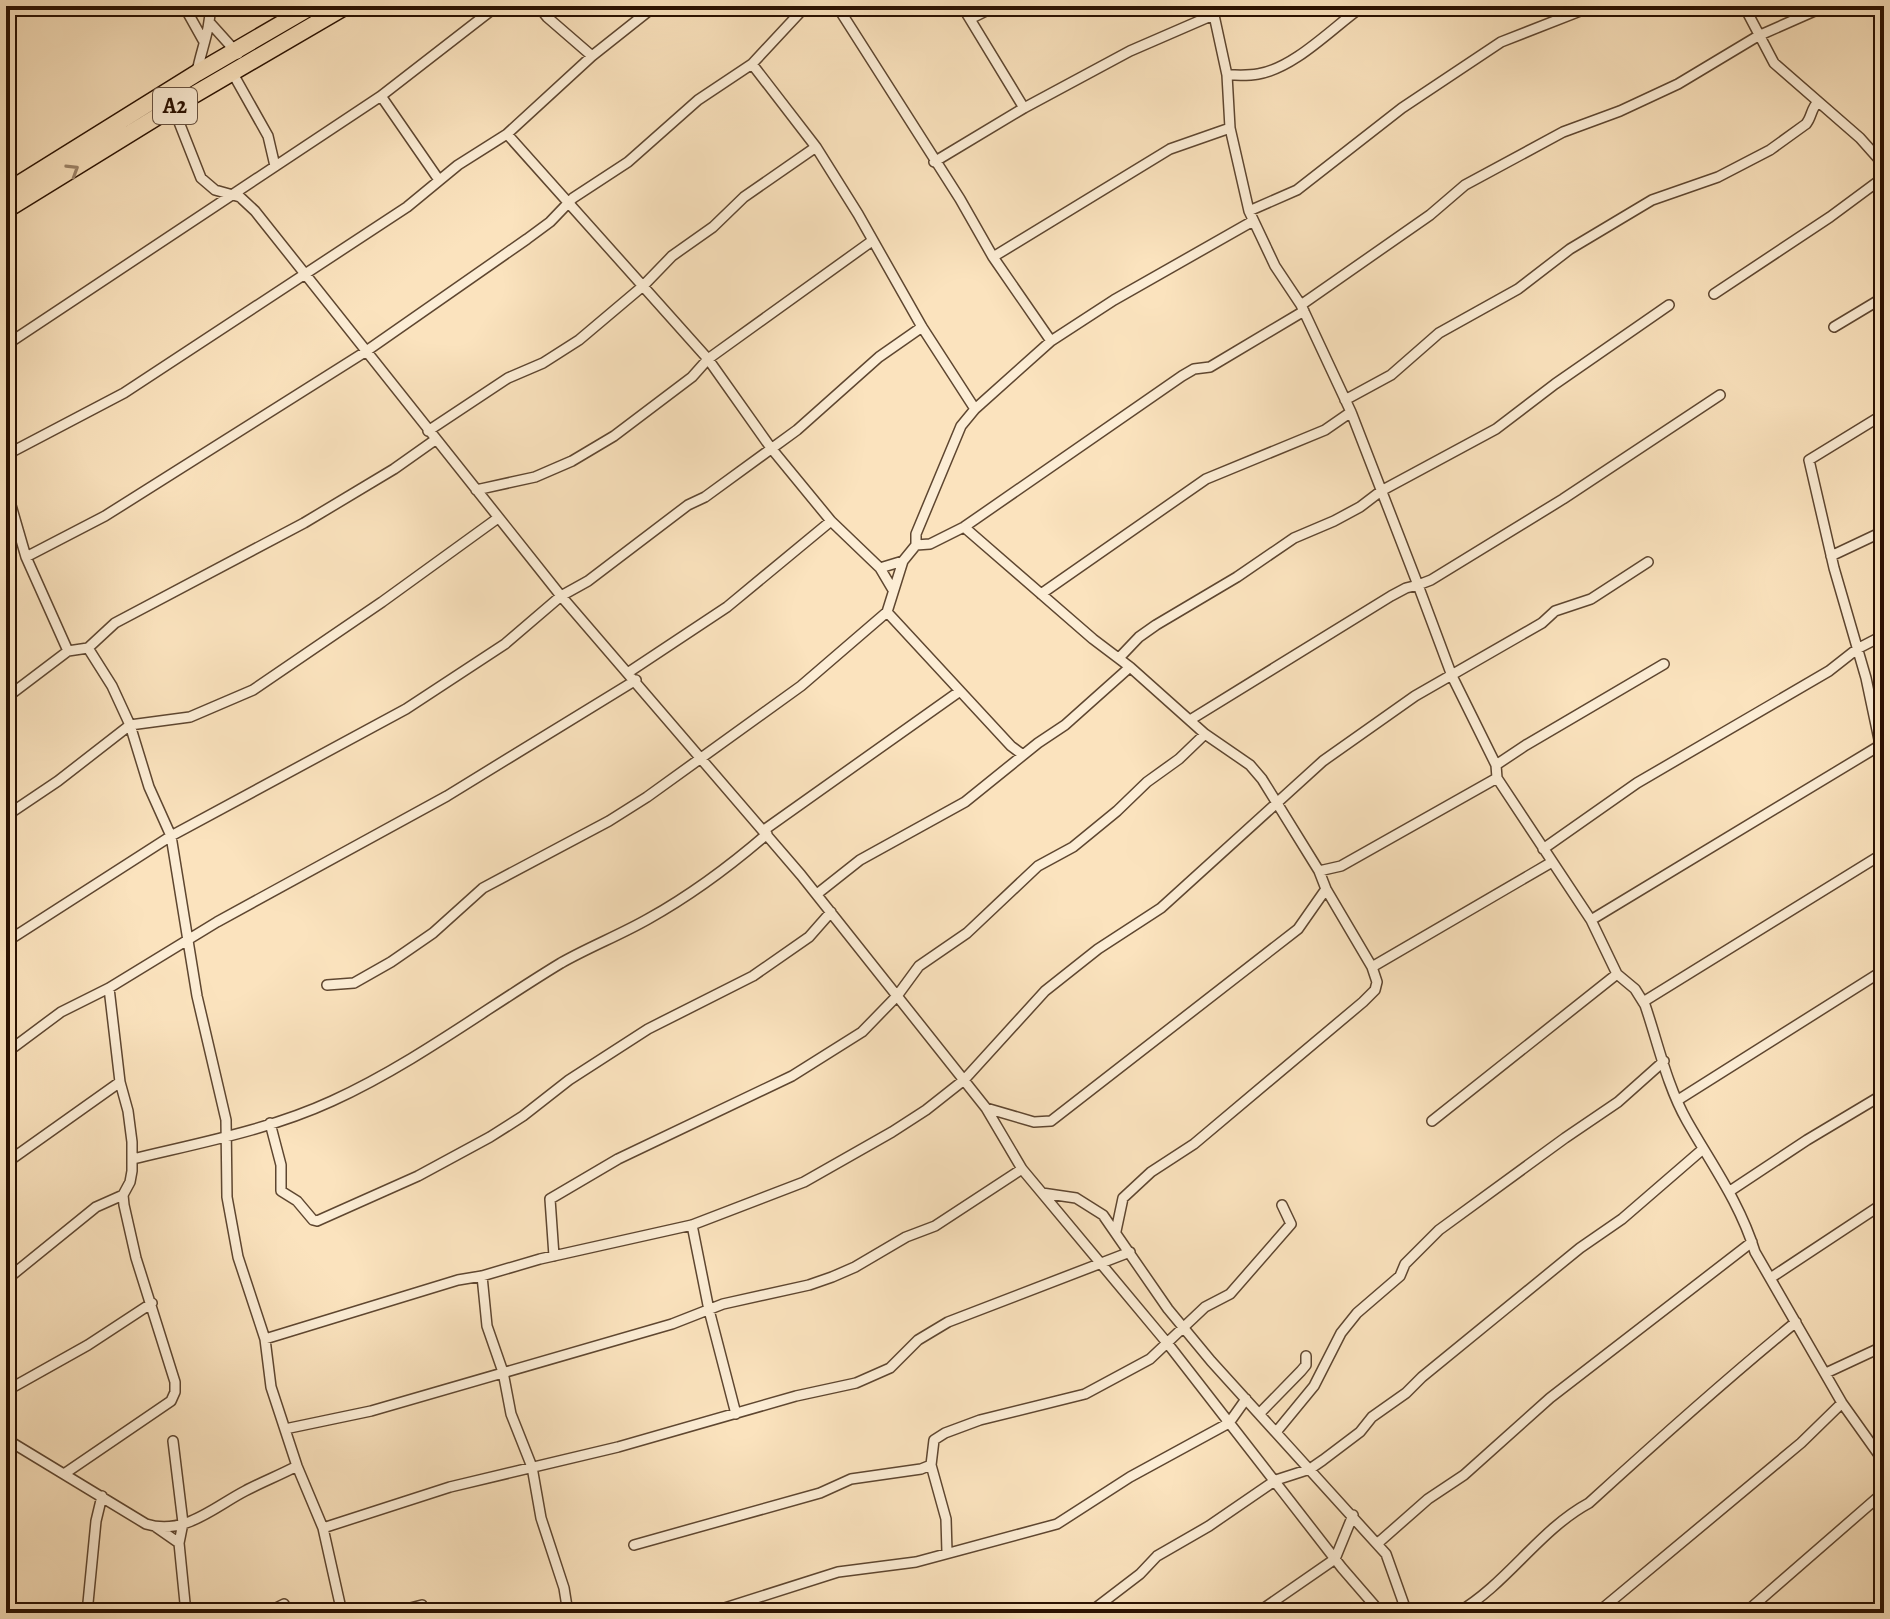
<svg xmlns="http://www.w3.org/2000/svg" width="1890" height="1619" viewBox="0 0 1890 1619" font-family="Alegreya,serif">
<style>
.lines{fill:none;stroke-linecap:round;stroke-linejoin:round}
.minor-casing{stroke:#5e4630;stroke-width:12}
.trunk-casing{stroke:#2a1101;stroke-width:19}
.minor{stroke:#fcedd5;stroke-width:9}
.trunk{stroke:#fbe3be;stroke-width:16}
.oneway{stroke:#9d8469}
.labels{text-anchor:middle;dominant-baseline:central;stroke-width:7;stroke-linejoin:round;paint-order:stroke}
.shield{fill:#fcedd5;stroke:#695341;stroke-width:2}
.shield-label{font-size:22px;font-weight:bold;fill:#2a1101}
</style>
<rect width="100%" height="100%" fill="#fbe3be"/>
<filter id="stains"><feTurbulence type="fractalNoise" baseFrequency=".0025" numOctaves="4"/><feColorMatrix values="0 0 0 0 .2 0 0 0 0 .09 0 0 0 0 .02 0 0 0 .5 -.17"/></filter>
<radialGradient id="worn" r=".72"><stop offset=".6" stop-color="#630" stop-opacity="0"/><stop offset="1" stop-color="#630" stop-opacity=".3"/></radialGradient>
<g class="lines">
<defs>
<path id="minor" d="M 184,6 L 203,40
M 538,6 L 547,17 L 592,56
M 837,6 L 960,199 L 993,257 L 1051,341
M 962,6 L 1024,108
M 1744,6 L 1774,63 L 1860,138 L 1884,165
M 1880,6 L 1884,16
M 970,19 L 996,6
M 211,24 L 238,54
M 752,64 L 816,147 L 858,214 L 922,327 L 975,409
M 197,72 C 201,50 211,28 210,6
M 232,72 L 268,136 L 275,166
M 1227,75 C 1237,75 1248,76 1258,74 C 1295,68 1333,27 1363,6
M 381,96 L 439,180
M 173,107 L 201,178 L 215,190 L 240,197 L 255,211 L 561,596 L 801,875 L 986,1108 L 1022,1169 L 1168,1344 L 1342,1568 L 1381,1613
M 507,134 L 708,359 L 771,448 L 831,521 L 880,568 L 893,590
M 934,162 L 1024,108 L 1130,51 L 1213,15
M 1249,211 L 1297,190 L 1402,108 L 1501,42 L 1593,6
M 993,257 L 1170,149 L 1230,128
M 1714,294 L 1830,217 L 1884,177
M 1301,305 L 1430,215 L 1465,185 L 1563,132 L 1620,111 L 1678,84 L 1758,36 L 1826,6
M 1834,327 L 1884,297
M 6,345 L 381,96 L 497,6
M 1720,395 L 1563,499 L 1431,580 L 1418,585 L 1452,676 L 1496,765 L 1497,778 L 1591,920 L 1617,974 L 1635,989 L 1645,1005 C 1658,1043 1667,1086 1687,1121 C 1712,1165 1740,1203 1755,1252 L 1842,1403 L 1884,1462
M 1345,400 L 1391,375 L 1439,333 L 1518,289 L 1570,249 L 1652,200 L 1718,177 L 1770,150 L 1806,124 C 1812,117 1811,108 1818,102
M 1884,414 L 1809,460 L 1834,568 L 1866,678 L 1884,763
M 428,431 L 508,378 L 543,363 L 579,340 L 643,286 L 672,256 L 713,227 L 744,197 L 816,147
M 6,455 L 124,393 L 407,207 L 458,165 L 507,134 L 592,56 L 655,6
M 6,488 L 26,557 L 68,651
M 476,490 L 535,477 L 572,461 L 614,436 L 692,377 L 708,359 L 872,241
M 964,527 L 1093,639 L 1130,667 L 1205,734 L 1250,765 L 1262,779 L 1319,871 L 1326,889 L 1372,967 L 1377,982 L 1375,990 L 1363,1002 L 1194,1144 L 1151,1172 L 1123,1198 L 1116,1231
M 916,545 L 930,544 L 964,527 L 1182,376 L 1194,369 L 1210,367 L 1304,311
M 1831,556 L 1884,531
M 26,557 L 105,516 L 365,352 L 527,239 L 550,222 L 573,198 L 628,162 L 698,100 L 752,64 L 806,6
M 880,568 L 903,561
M 1041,594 L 1206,479 L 1325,430 L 1351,412
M 887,612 L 1011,746 L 1023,755
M 88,648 L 112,686 L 130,725 L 149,787 L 171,836 L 197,996 L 226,1120 L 227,1197 L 238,1257 L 265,1339 L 271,1387 L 297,1466 L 323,1528 L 342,1613
M 1119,658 L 1139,637 L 1156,625 L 1237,577 L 1294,538 L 1334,521 L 1360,507 L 1381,491 L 1496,429 L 1555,384 L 1669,305
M 629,672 L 727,607 L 831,521
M 6,698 L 68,651 L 88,648 L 115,623 L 304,523 L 394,469 L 435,440
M 1190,720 L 1391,596 L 1406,588 L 1418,585 L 1351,412 L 1301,305 L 1275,266 L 1249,211 L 1230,128 L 1227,75 L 1212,6
M 1496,765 L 1526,745 L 1664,664
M 6,816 L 58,781 L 130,725 L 190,717 L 253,690 L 382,602 L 498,518
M 764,830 L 960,691
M 1543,849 L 1637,783 L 1829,671 L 1857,649 L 1884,635
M 1319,871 L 1341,866 L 1497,778
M 817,894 L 860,860 L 965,802 L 1038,743 L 1065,725 L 1130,667
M 1591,920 L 1884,743
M 6,942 L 171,836 L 406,709 L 505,644 L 561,596 L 588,581 L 688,505 L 705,497 L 797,430 L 879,357 L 922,327
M 1372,967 L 1552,862
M 327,985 L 354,983 L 391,962 L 433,933 L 483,888 L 609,821 L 647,797 L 801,686 L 887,612 L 903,561 L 916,545 L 916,534 L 961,426 L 975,409 L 1051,341 L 1114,300 L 1253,221
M 1643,1002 L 1884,853
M 6,1053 L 61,1012 L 109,988 L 217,922 L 447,796 L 636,680
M 1678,1100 L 1884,970
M 986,1108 L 1034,1122 L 1051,1121 L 1298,929 L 1326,889
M 1432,1121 L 1617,974
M 270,1123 L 281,1165 L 281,1191 L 297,1201 L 313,1220 L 317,1221 L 418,1176 L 490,1137 L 523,1116 L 569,1080 L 648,1029 L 753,976 L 809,937 L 831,912
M 133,1159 C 199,1143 269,1130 332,1101 C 413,1064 485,1009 561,963 C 589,947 620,935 648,919 C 691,895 730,866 767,834
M 6,1163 L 120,1082
M 1730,1191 L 1807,1140 L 1884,1094
M 1042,1193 L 1076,1198 L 1103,1215 L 1168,1309 L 1211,1361 L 1386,1554 L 1407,1613
M 692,1225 L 709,1310 L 736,1414
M 554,1256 L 550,1199 L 618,1159 L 792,1076 L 862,1032 L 897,996 L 919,966 L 967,933 L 1038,866 L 1073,847 L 1117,811 L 1147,782 L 1179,759 L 1205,734
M 482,1276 L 487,1326 L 503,1372 L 511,1414 L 532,1467 L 541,1518 L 564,1588 L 568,1613
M 1772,1277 L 1884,1203
M 6,1280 L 96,1207 L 123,1195
M 265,1339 L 458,1280 L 482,1276 L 540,1259 L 692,1225 L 804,1182 L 892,1132 L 926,1110 L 964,1080 L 1045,991 L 1098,949 L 1161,908 L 1323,761 L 1415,696 L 1542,623 L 1555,611 L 1591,599 L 1648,562
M 1826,1373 L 1884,1346
M 6,1391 L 88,1345 L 152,1303
M 1260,1413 L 1301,1371 L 1306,1365 L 1306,1356
M 285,1429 L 371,1411 L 672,1324 L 723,1304 L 809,1285 L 832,1277 L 855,1267 L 906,1237 L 935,1226 L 1022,1169
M 1277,1431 L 1314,1386 L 1341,1333 L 1357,1313 L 1400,1276 L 1405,1264 L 1439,1230 L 1565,1138 L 1618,1102 L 1664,1061
M 6,1439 L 146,1524 C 184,1536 214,1507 245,1491 C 262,1482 280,1475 297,1466
M 173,1441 L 183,1523 L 179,1543 L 186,1613
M 64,1474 L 171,1401 L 175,1392 L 175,1382 L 136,1258 L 124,1205 L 123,1195 L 130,1182 L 132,1171 L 132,1142 L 128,1111 L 120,1082 L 109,988
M 156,1527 L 179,1543
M 323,1528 L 450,1487 L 618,1447 L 796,1396 L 856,1383 L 890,1368 L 918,1340 L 948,1322 L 1130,1252
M 1378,1543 L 1428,1499 L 1464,1475 L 1550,1398 L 1752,1242
M 634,1545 L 820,1493 L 851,1479 L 921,1469 L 931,1465
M 947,1552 L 946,1519 L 931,1465 L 934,1440 L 945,1433 L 980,1420 L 1085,1394 L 1150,1359 L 1205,1307 L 1230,1294 L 1291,1224 L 1282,1205
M 87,1613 L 96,1521 L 102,1496
M 266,1613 L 284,1604
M 391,1613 L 422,1605
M 709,1613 L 838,1572 L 916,1562 L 1057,1524 L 1130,1477 L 1229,1423 L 1246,1399
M 1089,1613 L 1140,1574 L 1157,1556 L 1209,1526 L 1276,1480 L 1310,1469 L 1323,1460 L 1360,1432 L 1372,1417 L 1406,1393 L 1422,1377 L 1580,1248 L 1622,1219 L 1703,1149
M 1257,1613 L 1335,1559 L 1353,1515
M 1457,1613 C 1507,1584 1539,1530 1589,1503 C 1657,1441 1725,1380 1796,1322
M 1597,1613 L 1801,1443 L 1842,1403
M 1745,1613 L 1884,1492"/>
<path id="trunk" d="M 6,192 L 197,73 L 312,6
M 6,210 L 173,107 L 346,6"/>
</defs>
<use href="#minor" class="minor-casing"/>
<use href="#trunk" class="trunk-casing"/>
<use href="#minor" class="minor"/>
<use href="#trunk" class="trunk"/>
</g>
<defs><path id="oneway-chevron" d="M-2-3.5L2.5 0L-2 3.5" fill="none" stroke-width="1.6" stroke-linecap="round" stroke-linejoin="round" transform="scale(2)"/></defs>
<use class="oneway" href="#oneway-chevron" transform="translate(73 170) rotate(-32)"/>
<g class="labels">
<rect class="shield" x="153" y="88" width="44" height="36" rx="6"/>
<g class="shield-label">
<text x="175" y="106">A2</text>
</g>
</g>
<rect width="1890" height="1619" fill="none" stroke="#fbe3be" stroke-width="32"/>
<rect x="8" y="8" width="1874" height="1603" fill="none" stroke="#2a1101" stroke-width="4"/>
<rect x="16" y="16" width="1858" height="1587" fill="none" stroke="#2a1101" stroke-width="2"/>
<rect width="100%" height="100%" filter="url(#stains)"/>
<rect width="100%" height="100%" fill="url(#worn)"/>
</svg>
